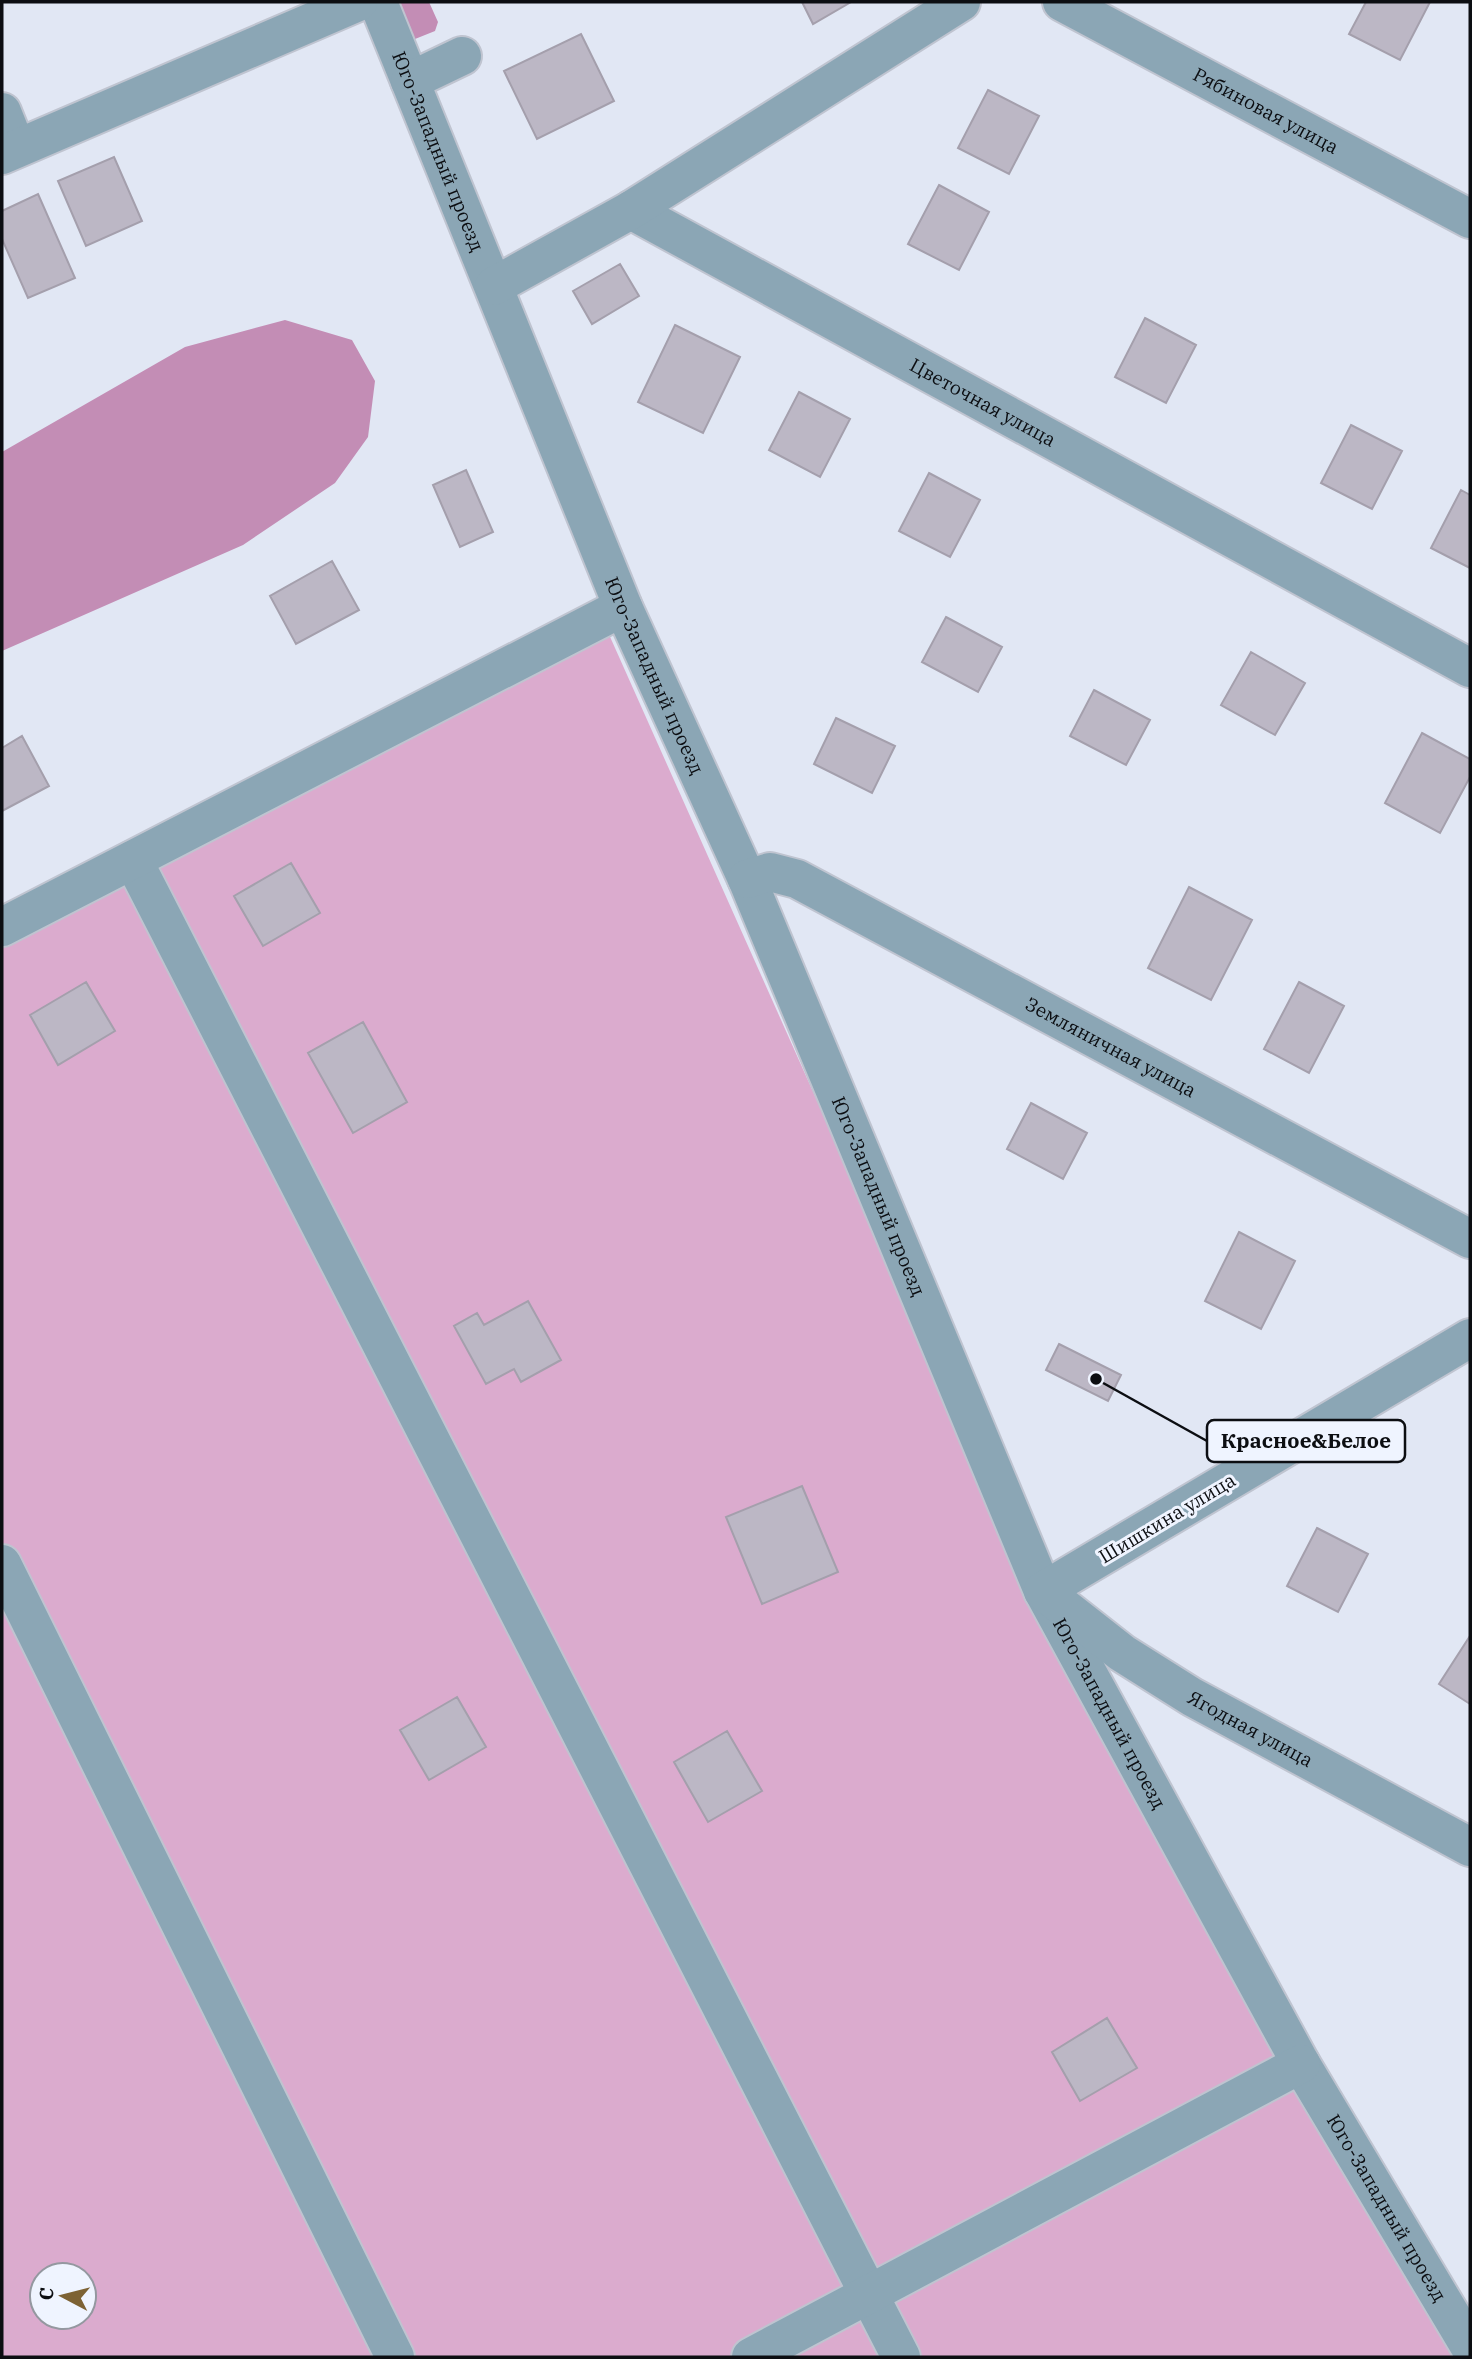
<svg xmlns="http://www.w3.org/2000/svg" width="1472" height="2359" viewBox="0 0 1472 2359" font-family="'IBM Plex Serif',serif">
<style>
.green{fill:#dbabce;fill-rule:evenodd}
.forest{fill:#c38db5}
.building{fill:#bcb7c5;stroke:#a49fac;stroke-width:2}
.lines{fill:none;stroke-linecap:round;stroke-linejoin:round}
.minor-casing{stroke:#bfc4d0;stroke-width:42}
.minor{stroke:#8ba6b5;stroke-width:38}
.labels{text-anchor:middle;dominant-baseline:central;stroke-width:6;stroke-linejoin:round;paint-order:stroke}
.street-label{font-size:19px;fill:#0c0e12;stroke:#eff4ff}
.leader{fill:none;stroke:#0c0e12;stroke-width:2.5}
.callout-dot{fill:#0c0e12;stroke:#eff4ff;stroke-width:2.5}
.callout{fill:#eff4ff;stroke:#0c0e12;stroke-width:2.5}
.callout-label{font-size:21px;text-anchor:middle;font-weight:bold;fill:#0c0e12}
</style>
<rect width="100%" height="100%" fill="#e1e7f4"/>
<path class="green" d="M 607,630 L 1039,1598 L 1465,2357 L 2,2357 L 2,908 ZM 42,2275 L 84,2275 L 84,2317 L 42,2317 Z"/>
<path class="forest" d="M 395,2 L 429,2 L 438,22 L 435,31 L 415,39 L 409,33 Z
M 285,320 L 352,340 L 375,381 L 368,437 L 335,483 L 243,545 L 2,651 L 2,452 L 185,347 Z"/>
<path class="building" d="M 802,2 L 851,2 L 813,24 Z
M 1366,2 L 1430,2 L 1400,60 L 1349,34 Z
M 581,34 L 614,101 L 537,139 L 504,71 Z
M 988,90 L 1039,116 L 1009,174 L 958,148 Z
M 114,157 L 142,221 L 86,246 L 58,181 Z
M 939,185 L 989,212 L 959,270 L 908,244 Z
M 38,194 L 75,278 L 28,298 L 2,239 L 2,211 Z
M 620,264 L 639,296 L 592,324 L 573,291 Z
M 1145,318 L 1196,345 L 1166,403 L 1115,377 Z
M 675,325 L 740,357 L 703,433 L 638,402 Z
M 799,392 L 850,419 L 820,477 L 769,450 Z
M 1351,425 L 1402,451 L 1372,509 L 1321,483 Z
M 466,470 L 493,532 L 460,547 L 433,485 Z
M 929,473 L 980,500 L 950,557 L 899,531 Z
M 1461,490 L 1470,495 L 1470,568 L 1431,548 Z
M 332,561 L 359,610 L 296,644 L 270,596 Z
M 946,617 L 1002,647 L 978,692 L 922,662 Z
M 1251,652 L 1305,683 L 1275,735 L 1221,705 Z
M 1094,690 L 1150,720 L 1126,765 L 1070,736 Z
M 836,718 L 895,746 L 872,793 L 814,764 Z
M 1422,733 L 1470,759 L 1470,777 L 1440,833 L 1385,803 Z
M 22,736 L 49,786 L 2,811 L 2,748 Z
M 291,863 L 320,913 L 263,946 L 234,896 Z
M 1189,887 L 1252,920 L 1211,1000 L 1148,968 Z
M 86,982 L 115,1031 L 58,1065 L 30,1015 Z
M 1299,982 L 1344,1006 L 1309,1073 L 1264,1049 Z
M 363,1022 L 407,1102 L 353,1133 L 308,1053 Z
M 1031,1103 L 1087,1133 L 1063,1179 L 1007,1149 Z
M 1239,1232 L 1295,1261 L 1261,1329 L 1205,1301 Z
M 528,1301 L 561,1360 L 521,1382 L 514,1369 L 486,1384 L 454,1326 L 477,1313 L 484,1325 Z
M 1059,1344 L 1121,1375 L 1108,1401 L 1046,1370 Z
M 802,1486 L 838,1572 L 762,1604 L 726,1517 Z
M 1317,1528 L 1368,1554 L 1338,1612 L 1287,1586 Z
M 1470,1636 L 1470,1704 L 1439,1684 Z
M 457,1697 L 486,1747 L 429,1780 L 400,1730 Z
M 727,1731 L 762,1791 L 708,1822 L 674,1762 Z
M 1107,2018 L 1137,2068 L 1080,2101 L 1052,2052 Z"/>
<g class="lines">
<defs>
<g id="minor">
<path id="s1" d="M 378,2 L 623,607 L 747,879 L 1043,1591 L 1301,2064 L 1470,2347"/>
<path id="s2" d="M 1062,2 L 1470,219"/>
<path d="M 410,81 L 462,56"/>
<path d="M 2,112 L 16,147"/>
<path d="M 2,155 L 358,2"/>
<path id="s3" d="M 631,210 L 1470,668"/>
<path d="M 494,286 L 631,210 L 961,2"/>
<path d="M 133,860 L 901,2357"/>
<path id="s4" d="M 747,879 L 770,872 L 797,879 L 1470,1239"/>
<path d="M 2,927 L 623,607"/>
<path id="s5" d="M 1470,1338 L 1043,1591 L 1122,1653 L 1192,1697 L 1470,1847"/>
<path d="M 2,1564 L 395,2357"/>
<path d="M 751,2357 L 1301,2064"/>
</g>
</defs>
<use href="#minor" class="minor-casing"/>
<use href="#minor" class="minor"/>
</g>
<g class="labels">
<g class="street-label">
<text stroke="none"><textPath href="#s2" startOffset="231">Рябиновая улица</textPath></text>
<text stroke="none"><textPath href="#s1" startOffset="161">Юго-Западный проезд</textPath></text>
<text stroke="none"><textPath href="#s3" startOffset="401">Цветочная улица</textPath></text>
<text stroke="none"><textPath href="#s1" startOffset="728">Юго-Западный проезд</textPath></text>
<text stroke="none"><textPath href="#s4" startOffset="408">Земляничная улица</textPath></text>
<text stroke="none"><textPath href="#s1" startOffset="1295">Юго-Западный проезд</textPath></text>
<text transform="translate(1167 1518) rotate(-31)">Шишкина улица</text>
<text stroke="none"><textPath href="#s1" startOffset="1862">Юго-Западный проезд</textPath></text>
<text stroke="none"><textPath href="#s5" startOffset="746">Ягодная улица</textPath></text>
<text stroke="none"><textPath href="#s1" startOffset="2429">Юго-Западный проезд</textPath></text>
</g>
</g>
<path class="leader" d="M1096 1379L1207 1441"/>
<circle class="callout-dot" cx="1096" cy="1379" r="7"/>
<rect class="callout" x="1207" y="1420" width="198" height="42" rx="7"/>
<g class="callout-label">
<text x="1306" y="1448">Красное&amp;Белое</text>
</g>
<rect width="1472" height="2359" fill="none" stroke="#0c0e12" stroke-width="7"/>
<g transform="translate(63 2296) rotate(277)"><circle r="33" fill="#eff4ff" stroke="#9498a0" stroke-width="2"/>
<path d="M0-5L12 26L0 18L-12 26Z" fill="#7d6234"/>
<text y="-10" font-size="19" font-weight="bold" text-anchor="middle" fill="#0c0e12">С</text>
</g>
</svg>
